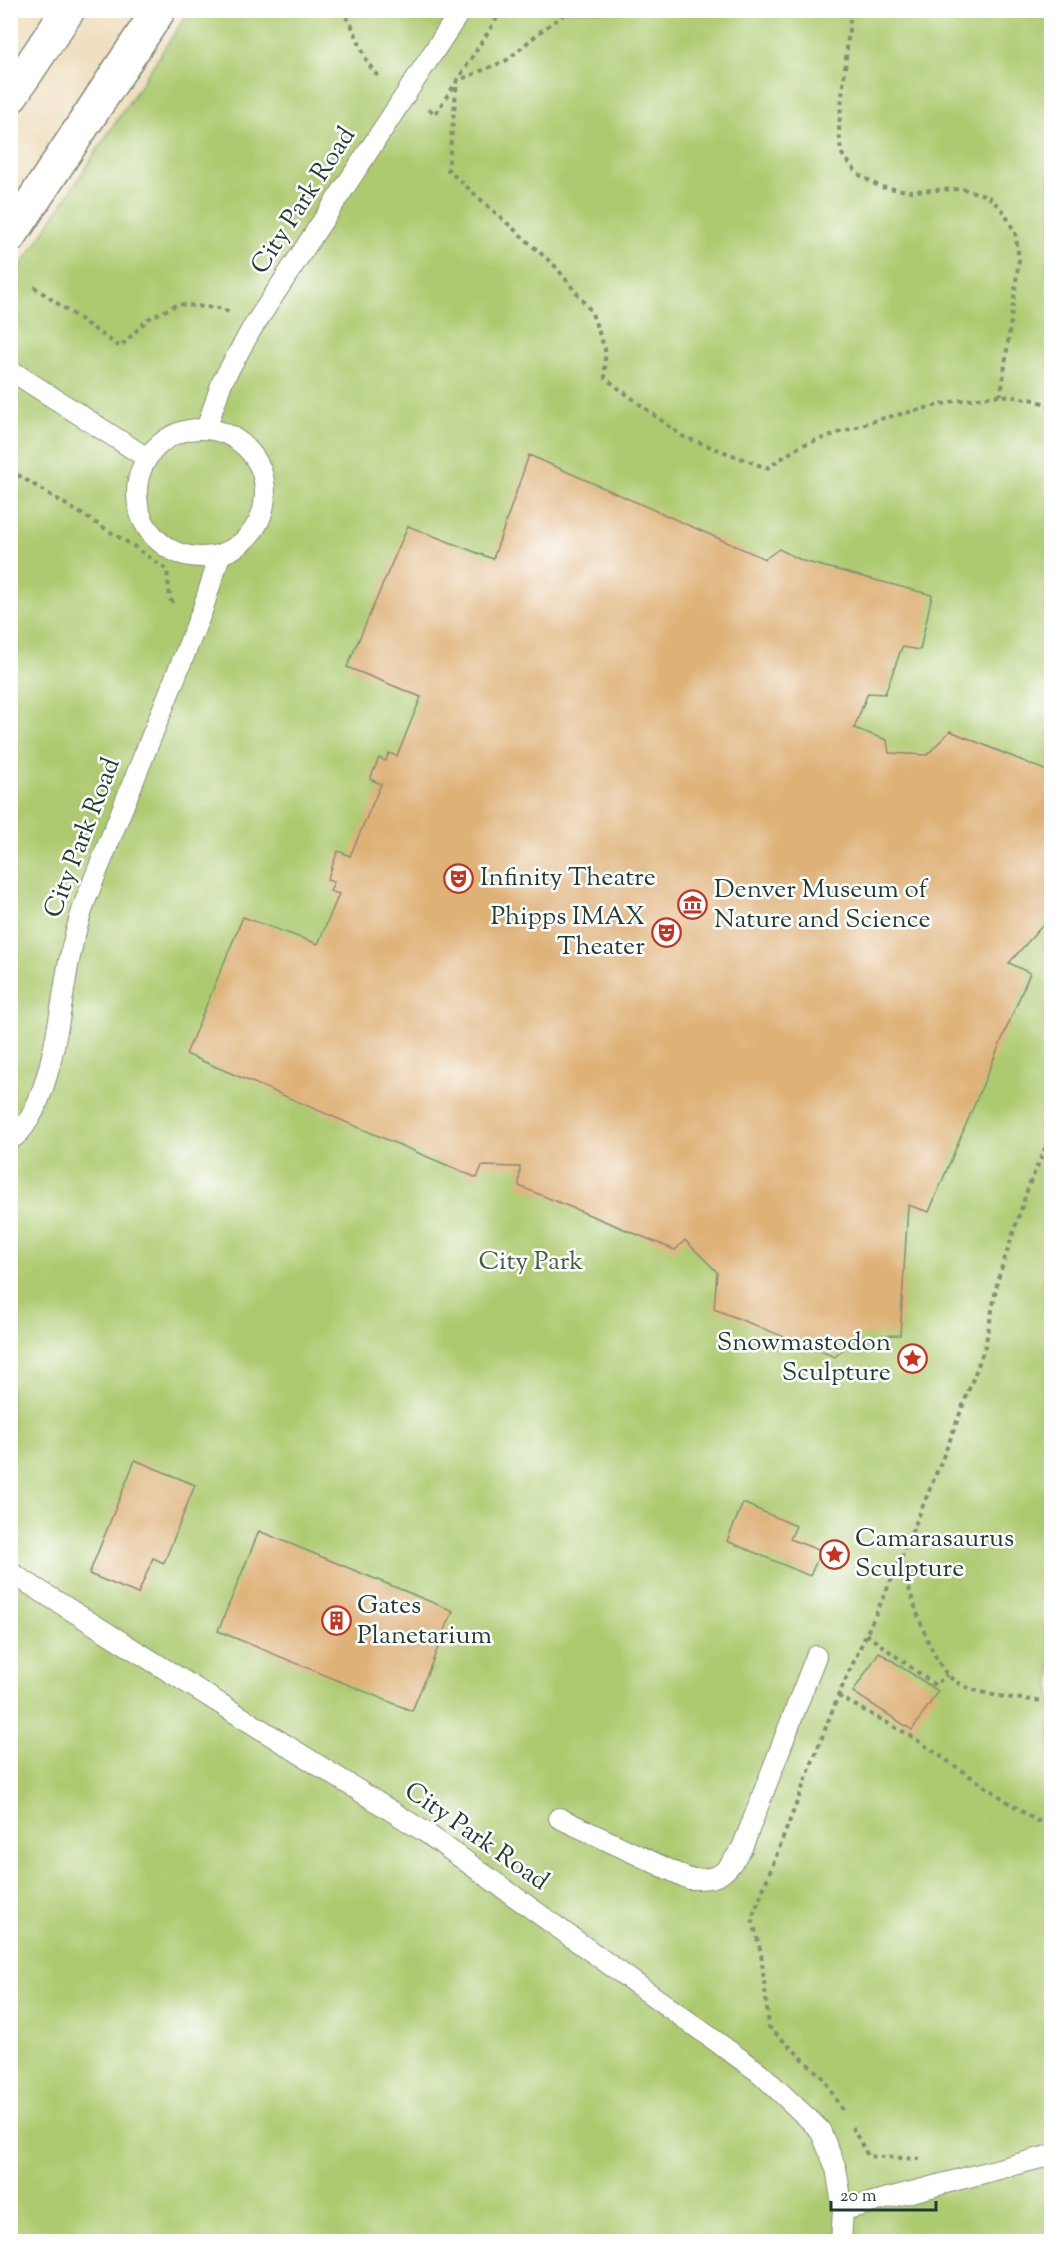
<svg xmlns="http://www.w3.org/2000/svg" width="1062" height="2252" viewBox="0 0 1062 2252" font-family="'Sorts Mill Goudy',serif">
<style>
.green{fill:#adca70;stroke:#668452;stroke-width:1.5}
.building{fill:#deb177}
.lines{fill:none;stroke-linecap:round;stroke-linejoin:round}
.lane-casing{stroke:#868d78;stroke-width:22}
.primary-casing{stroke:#868d78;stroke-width:36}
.path{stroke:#868d78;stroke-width:4;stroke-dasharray:4.5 4.5;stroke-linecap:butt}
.lane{stroke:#fff;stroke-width:20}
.primary{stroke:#fff;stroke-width:33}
.labels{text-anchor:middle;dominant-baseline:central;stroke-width:5;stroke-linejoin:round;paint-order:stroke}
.street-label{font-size:26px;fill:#1f3d34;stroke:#fff}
.poi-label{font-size:26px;fill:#1f3d34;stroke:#fff;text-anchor:start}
.park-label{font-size:26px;fill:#426043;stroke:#fff}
</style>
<rect width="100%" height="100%" fill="#fff"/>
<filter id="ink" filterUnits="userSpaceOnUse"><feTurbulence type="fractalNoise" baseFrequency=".0167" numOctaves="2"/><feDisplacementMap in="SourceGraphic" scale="12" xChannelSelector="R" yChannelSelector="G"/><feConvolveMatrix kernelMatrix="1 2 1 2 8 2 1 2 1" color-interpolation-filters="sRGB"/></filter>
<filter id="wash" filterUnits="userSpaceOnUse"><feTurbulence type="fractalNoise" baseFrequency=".008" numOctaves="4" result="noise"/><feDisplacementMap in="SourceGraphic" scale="24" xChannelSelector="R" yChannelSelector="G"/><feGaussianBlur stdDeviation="1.35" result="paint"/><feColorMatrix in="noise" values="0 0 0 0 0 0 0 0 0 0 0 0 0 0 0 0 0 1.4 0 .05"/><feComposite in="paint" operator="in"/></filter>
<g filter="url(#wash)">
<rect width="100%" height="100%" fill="#edb"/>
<path class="green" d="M 189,11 L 1051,11 L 1051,2241 L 11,2241 L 10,283 Z"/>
<g id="blocks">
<path class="building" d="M 529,455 L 765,559 L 779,549 L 803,561 L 932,595 L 920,650 L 902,647 L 885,694 L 868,693 L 854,728 L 887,740 L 889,753 L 927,755 L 950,731 L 1052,773 L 1052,915 L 1009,963 L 1030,973 L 929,1212 L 908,1205 L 900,1335 L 857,1336 L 835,1357 L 714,1309 L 717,1272 L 685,1240 L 675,1250 L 519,1186 L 520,1167 L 482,1166 L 477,1178 L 186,1054 L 243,917 L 318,944 L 339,894 L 330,891 L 334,882 L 327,880 L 338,851 L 350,856 L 381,784 L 370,779 L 379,758 L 386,761 L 389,753 L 397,756 L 421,697 L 347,667 L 408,526 L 493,559 Z
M 135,1460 L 195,1485 L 164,1563 L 153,1558 L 138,1594 L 89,1574 Z
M 743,1503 L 796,1526 L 790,1539 L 821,1551 L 810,1576 L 727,1541 Z
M 259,1531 L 453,1611 L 412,1711 L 218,1631 Z
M 879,1652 L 938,1691 L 912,1730 L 853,1692 Z"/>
</g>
</g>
<g filter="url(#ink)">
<use href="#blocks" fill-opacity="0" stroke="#868d78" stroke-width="1.5"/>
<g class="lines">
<defs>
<path id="lane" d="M 10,370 L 147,458
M 206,429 L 222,382 L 251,330 L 461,10
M137 493a64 64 0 1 1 128 0a64 64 0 1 1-128 0Z
M 10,1140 C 51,1115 60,1006 69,961 C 73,940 79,919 86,899 L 202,611 L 220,555
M 10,1572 L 425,1832 L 760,2073 L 820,2130 L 836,2168 L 843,2210 L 841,2242
M 559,1818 L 689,1879 C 721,1880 725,1874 742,1848 L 816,1656
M 843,2210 L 1052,2155"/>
<path id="primary" d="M 10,97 L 68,10
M 10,236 L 159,10"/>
</defs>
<use href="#lane" class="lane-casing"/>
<use href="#primary" class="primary-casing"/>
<path class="path" d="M 340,10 C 360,28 359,63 382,78
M 502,10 L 457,81 L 448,170 L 556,267 L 591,311 L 605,349 L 605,378 L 682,436 L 767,468 L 802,445 L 880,419 L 955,401 L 1001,395 L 1035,400 L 1052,407
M 851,10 L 839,126 L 841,153 L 858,174 L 880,187 L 910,191 L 963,189 L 988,196 L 1003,211 L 1015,232 L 1019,259 L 1001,395
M 429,109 L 435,114 L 457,81 L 507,60 L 540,32 L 570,10
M 34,287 L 120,347 L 148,319 L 178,304 L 224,309 L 231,314
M 10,470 L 135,547 L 167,570 L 170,600 L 175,602
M 1048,592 L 1052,588
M 900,1562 C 912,1595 925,1646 946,1673 C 964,1696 1024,1700 1052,1701
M 866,1634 L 935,1685 L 947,1675
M 838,1696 L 911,1736 L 1036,1821 L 1052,1819
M 842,2110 L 823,2078 L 769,2027 L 761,1953 L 752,1918 L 838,1696 L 900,1561 L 948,1445 L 985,1347 L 998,1279 L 1029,1185 L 1052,1133
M 852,2127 L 868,2156 L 920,2159"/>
<use href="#lane" class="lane"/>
<use href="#primary" class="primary"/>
</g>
</g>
<defs>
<symbol id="theatre-ring" viewBox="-11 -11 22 22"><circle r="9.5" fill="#fff" stroke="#c8321e" stroke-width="1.5"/><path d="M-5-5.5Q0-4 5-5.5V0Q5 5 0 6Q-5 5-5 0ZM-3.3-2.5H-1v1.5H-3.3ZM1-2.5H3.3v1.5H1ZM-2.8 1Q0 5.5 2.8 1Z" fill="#c8321e"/></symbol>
<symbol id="museum-ring" viewBox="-11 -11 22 22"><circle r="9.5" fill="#fff" stroke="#c8321e" stroke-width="1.5"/><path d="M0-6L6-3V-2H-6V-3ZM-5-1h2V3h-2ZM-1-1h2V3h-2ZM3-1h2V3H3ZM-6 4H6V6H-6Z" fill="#c8321e"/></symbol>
<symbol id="sight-ring" viewBox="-11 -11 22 22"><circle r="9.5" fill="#fff" stroke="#c8321e" stroke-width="1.5"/><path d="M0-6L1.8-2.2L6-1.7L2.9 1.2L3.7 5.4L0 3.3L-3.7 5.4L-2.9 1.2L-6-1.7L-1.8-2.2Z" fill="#c8321e"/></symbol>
<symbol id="building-ring" viewBox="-11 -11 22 22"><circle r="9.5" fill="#fff" stroke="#c8321e" stroke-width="1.5"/><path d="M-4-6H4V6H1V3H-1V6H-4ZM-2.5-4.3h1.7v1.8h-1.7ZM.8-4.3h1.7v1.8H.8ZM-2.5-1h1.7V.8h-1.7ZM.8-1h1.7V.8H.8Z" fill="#c8321e"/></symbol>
</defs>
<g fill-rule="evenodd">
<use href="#theatre-ring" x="442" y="862" width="33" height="33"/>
<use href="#museum-ring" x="676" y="888" width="33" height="33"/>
<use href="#theatre-ring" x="650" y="916" width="33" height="33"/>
<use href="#sight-ring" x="896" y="1342" width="33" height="33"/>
<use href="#sight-ring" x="818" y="1538" width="33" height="33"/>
<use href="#building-ring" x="320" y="1604" width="33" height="33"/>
</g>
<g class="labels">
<g class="street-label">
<text transform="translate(304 201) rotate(-57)">City Park Road</text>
<text transform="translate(83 838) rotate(-69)">City Park Road</text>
<text transform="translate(476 1837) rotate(35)">City Park Road</text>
</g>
<g class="poi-label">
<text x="480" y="878">Infinity Theatre</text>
<text x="714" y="890">Denver Museum of<tspan x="714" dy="30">Nature and Science</tspan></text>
<text x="645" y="917" text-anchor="end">Phipps IMAX<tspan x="645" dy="30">Theater</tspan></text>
<text x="891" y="1343" text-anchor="end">Snowmastodon<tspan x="891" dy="30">Sculpture</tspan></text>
<text x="855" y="1539">Camarasaurus<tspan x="855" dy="30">Sculpture</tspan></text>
<text x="357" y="1606">Gates<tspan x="357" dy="30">Planetarium</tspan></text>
</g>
<g class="park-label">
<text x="531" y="1262">City Park</text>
</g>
</g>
<rect width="1062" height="2252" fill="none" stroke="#fff" stroke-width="36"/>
<path d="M831 2201v9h105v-9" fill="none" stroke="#1f3d34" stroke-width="3"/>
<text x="840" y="2201" font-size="18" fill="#1f3d34" stroke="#ffffff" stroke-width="4.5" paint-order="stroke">20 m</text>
</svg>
